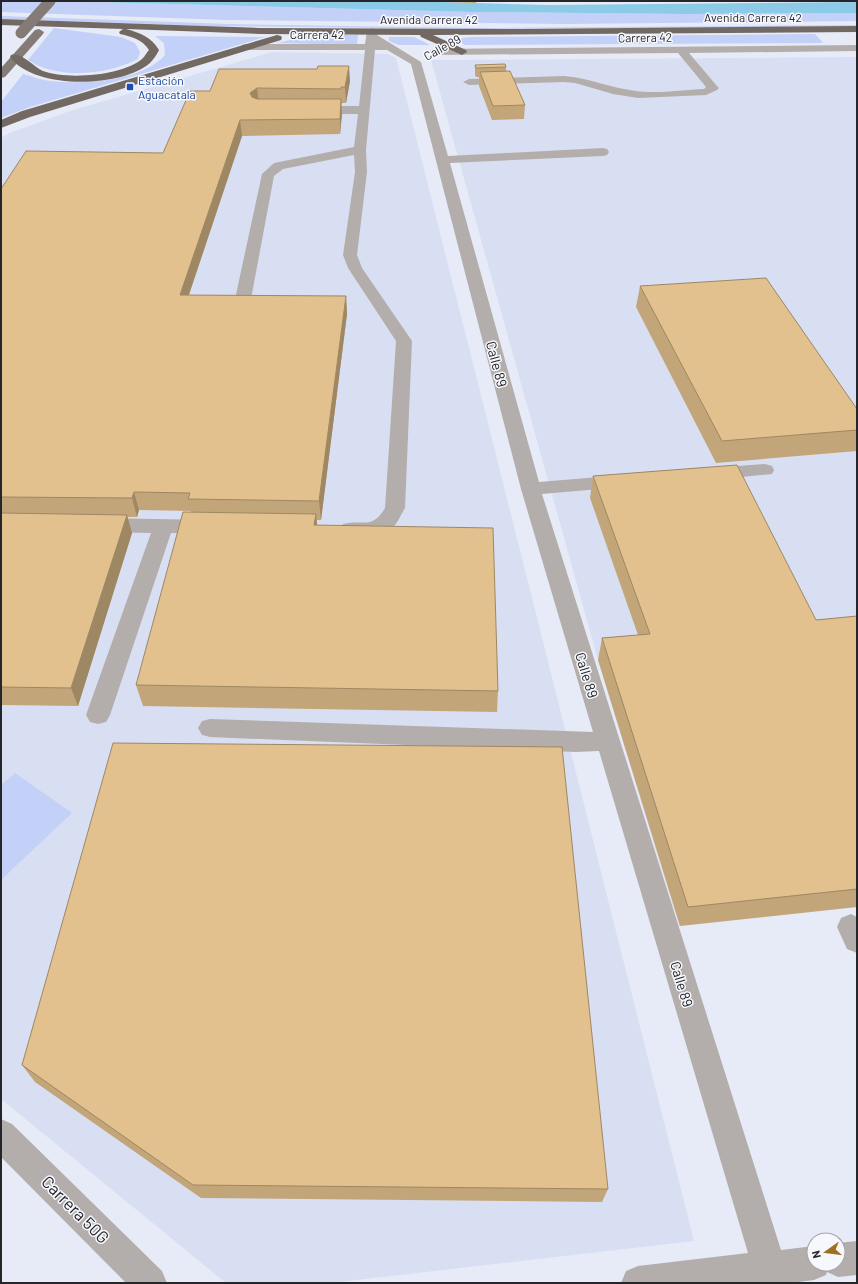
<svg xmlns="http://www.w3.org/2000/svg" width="858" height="1284" viewBox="0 0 858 1284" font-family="Barlow,sans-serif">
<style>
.built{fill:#d9dff2}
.green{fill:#c3d0f8}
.water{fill:#8bcbe8}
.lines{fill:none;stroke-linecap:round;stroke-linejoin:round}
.minor{fill:#b3aeab;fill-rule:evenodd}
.major{fill:#847b76;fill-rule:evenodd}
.highway{fill:#736963;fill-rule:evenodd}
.rail-casing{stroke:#404247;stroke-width:2}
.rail{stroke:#f7f8fd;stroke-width:1.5;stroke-dasharray:4.5;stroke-linecap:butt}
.major-bridge{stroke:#847b76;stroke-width:11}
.wall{fill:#c2a67a}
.shaded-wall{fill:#9e8763}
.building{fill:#e2c18e;stroke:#9e8763}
.transit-dot{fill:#1a4fb4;stroke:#f7f8fd;stroke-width:1.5}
.labels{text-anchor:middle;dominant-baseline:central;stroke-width:3;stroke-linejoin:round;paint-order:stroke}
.far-street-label{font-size:12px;fill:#25262a;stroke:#f7f8fd}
.far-transit-label{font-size:12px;fill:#164399;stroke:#f7f8fd;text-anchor:start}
.street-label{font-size:14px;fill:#25262a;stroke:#f7f8fd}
.near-street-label{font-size:17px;fill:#25262a;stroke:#f7f8fd}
</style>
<rect width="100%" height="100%" fill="#e7ebf7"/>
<path class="built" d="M 272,52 L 388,54 L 396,58 L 694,1241 L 331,1283 L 226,1283 L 1,1099 L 1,138 L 10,133 L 70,111 Z
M 857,57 L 857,907 L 679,926 L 598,660 L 431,60 Z"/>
<path class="green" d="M 1,1 L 55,1 L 472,12 L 686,14 L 857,13 L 857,21 L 563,24 L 227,20 L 1,12 Z
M 1,16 L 230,24 L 471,28 L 857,25 L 857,27 L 471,29 L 207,26 L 1,19 Z
M 54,28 L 121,37 L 135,43 L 140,52 L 138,59 C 107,75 58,80 28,60 Z
M 815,34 L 823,43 L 465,45 L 458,41 L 462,38 L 471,37 Z
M 313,35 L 358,35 L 357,45 L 277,43 Z
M 155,36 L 265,37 L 30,107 L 1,118 L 1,102 L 23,74 C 32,76 41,80 50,81 C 83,85 142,81 165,55 L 164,43 Z
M 389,37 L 414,37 L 430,45 L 399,45 L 389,41 Z
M 15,773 L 72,813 L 1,880 L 1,785 Z"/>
<path class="water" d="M 55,1 L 406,1 L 547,5 L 857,2 L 857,13 L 686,14 L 472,12 Z"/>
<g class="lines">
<path class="minor" d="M 372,28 L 377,31 L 377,35 L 421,62 L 448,156 L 603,148 L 607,149 L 609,152 L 607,155 L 603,156 L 450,163 L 539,482 L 623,475 L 630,477 L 632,481 L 630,485 L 623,487 L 542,494 L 781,1250 L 814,1246 L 814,1264 L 838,1264 L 838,1243 L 857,1241 L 857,1275 L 838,1277 L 827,1272 L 826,1275 L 814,1280 L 791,1283 L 621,1283 L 626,1271 L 638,1266 L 748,1253 L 599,751 L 576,752 L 210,737 L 202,735 L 198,728 L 202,721 L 210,719 L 593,732 L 521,489 L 411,64 L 387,50 L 375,50 L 366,150 L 367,172 L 357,255 L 362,268 L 412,341 L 405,508 C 401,514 398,523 393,527 C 382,537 356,537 343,534 L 340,529 L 343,524 C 364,519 372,530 385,508 L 396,341 L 348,268 L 343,255 L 355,172 L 354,155 L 283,169 L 274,176 L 251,299 L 248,302 L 243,304 L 238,302 L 235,299 L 262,174 L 274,163 L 354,147 L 358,114 L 311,114 L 307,112 L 305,110 L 307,108 L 311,106 L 359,106 L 365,50 L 244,50 L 239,47 L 244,44 L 365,44 L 367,31 Z
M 857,45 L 857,51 L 689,53 L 717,86 L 719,88 L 717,90 L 706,95 L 638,98 L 613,94 L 575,83 L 564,82 L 469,85 L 463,82 L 469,79 L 564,76 C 589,78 611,88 636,91 C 656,94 683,90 704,89 L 706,87 L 678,53 L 433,55 L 428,52 L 433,49 Z
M 765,464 L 772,466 L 774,470 L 772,474 L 711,480 L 704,478 L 702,474 L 704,470 L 711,468 Z
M 100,518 L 210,520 L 217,522 L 220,527 L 217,532 L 210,534 L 171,533 L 110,715 L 106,722 L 98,724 L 90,722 L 86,715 L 151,533 L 100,532 L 93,530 L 90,525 L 93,520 Z
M 851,914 L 857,917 L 857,953 L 847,949 L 837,927 L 841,918 Z
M 1,1119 L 12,1124 L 162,1271 L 167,1283 L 126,1283 L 1,1157 Z"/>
<path class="major" d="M 39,29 L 44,32 L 43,34 L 5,77 L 1,78 L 1,68 L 35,30 Z"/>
<path class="highway" d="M 1,19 L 260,28 L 520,29 L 857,26 L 857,32 L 433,35 L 466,50 L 467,52 L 462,55 L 421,37 L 420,35 L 260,34 L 126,29 C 141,33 151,37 159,50 C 157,54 154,59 150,63 C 121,88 34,90 10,57 L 11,55 C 22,52 33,67 43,71 C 67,80 124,76 143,58 C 145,56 147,52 149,50 C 142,39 132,37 120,34 L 119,32 L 123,29 L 1,25 Z
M 277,35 L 281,36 L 282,38 L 281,40 L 30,117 L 1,128 L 1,120 L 22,111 Z"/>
<defs>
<path id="rail" d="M 501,1 L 765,1"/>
</defs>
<use href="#rail" class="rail-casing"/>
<use href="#rail" class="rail"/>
<path class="major-bridge" d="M 21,33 L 50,1"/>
</g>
<path class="wall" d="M 406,1 L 477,1 L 476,3 Z
M 475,65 L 506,67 L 506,71 L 525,105 L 524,119 L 492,120 L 479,86 L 479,77 L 476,77 L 475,75 Z
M 350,81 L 346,103 L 342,103 L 342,104 L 341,104 L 342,114 L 340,134 L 242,136 L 189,295 L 346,296 L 347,314 L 321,520 L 317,520 L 317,525 L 498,691 L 497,712 L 143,706 L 136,685 L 191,511 L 139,510 L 137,517 L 127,517 L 132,533 L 78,706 L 1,705 L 1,189 L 163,153 L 210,91 Z
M 640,286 L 857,409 L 857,451 L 716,463 L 636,307 Z
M 593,476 L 816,620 L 857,616 L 857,907 L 680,926 L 598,660 L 602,638 L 638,635 L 590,498 Z
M 22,1065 L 608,1189 L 602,1202 L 201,1198 L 35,1082 Z"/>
<path class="shaded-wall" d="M 349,66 L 350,81 L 346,103 L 345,87 Z
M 257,88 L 259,104 L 252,108 L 250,93 Z
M 341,99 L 342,114 L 340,134 L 340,119 Z
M 240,120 L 242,136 L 183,312 L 180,295 Z
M 346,296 L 347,314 L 321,520 L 319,501 Z
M 134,492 L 139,510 L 137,517 L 132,498 Z
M 316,514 L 318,536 L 314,525 Z
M 127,515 L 132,533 L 78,706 L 71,688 Z"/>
<path class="building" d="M 505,64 L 506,67 L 476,68 L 475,65 Z
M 318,66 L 349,66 L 345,87 L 341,87 L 341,89 L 257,88 L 250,93 L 252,97 L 257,99 L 341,99 L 340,119 L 240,120 L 180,295 L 346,296 L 319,501 L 188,499 L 190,493 L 134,492 L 132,498 L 1,497 L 1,189 L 26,151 L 163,153 L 190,91 L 210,91 L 219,69 L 317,69 Z
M 510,71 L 525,105 L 493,106 L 480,72 Z
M 766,278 L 857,409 L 857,430 L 722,441 L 640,286 Z
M 737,465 L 816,620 L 857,616 L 857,889 L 688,907 L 602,638 L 650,634 L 593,476 Z
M 183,512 L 316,514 L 314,525 L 493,528 L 498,691 L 136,685 Z
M 1,513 L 127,515 L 71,688 L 1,687 Z
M 113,743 L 562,747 L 608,1189 L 193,1185 L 22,1065 Z"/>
<rect class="transit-dot" x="126" y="83" width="8" height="8" rx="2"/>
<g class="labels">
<g class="far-street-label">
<text x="753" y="17">Avenida Carrera 42</text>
<text x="429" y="19">Avenida Carrera 42</text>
<text x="317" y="34">Carrera 42</text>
<text transform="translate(645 37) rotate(-1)">Carrera 42</text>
<text transform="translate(442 47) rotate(-29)">Calle 89</text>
</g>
<g class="far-transit-label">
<text x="138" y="80">Estación<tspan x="138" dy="14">Aguacatala</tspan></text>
</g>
<g class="street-label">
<text transform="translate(497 364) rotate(75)">Calle 89</text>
<text transform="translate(587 675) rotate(73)">Calle 89</text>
<text transform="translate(682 984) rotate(73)">Calle 89</text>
</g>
<g class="near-street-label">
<text transform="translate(76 1209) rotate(45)">Carrera 50G</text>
</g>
</g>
<rect width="858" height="1284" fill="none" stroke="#25262a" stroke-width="4"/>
<g transform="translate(826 1252) rotate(256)"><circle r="19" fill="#f7f8fd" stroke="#a3a4a9"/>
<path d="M0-3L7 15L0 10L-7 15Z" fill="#9e7022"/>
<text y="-6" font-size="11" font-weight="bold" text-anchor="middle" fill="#25262a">N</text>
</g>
</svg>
